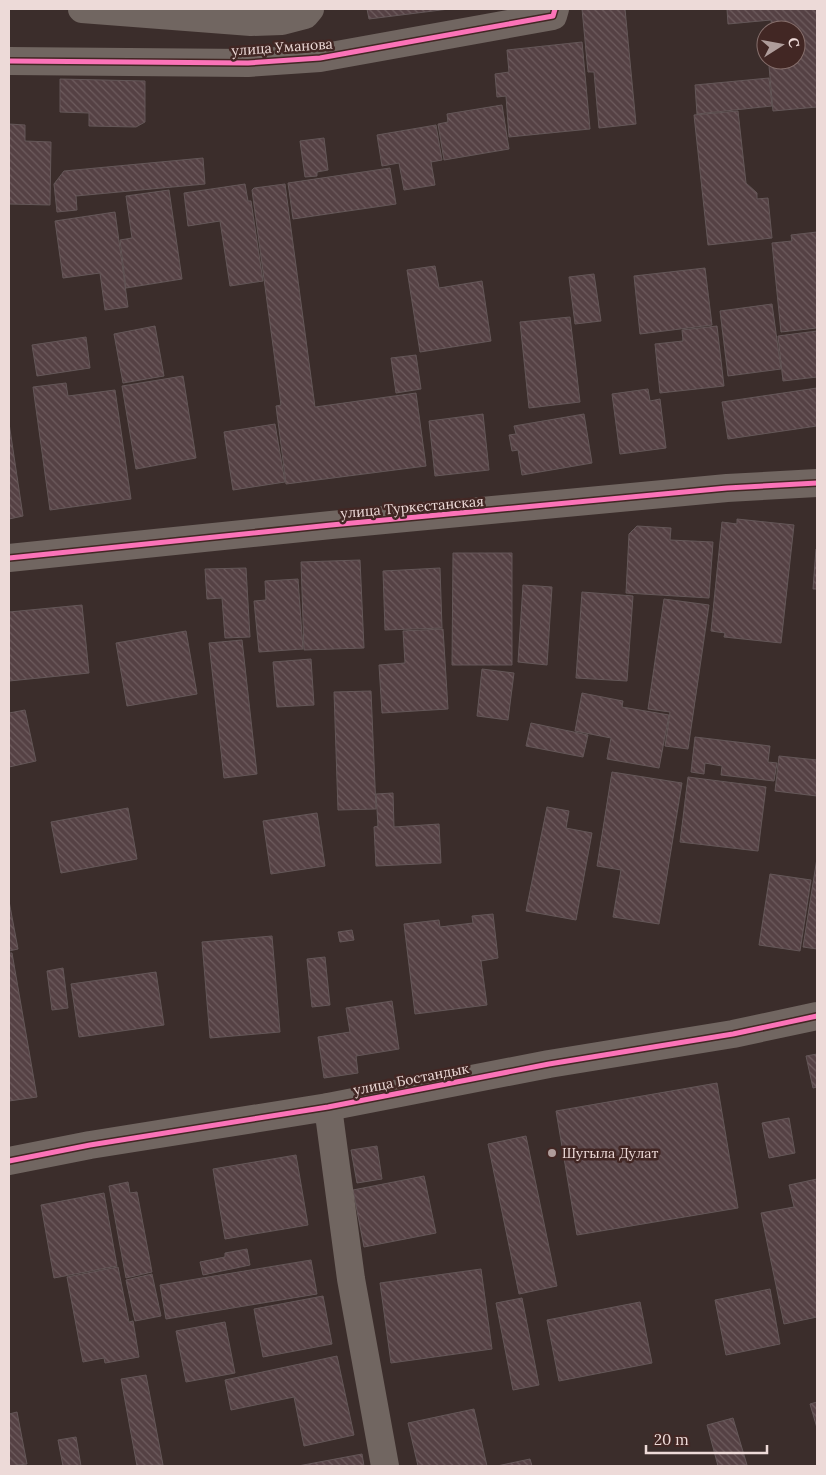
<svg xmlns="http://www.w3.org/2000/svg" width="826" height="1475" viewBox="0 0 826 1475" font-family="Lora,serif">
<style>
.building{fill:url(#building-back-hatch);stroke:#645758}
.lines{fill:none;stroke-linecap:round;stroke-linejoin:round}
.minor{stroke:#716661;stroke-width:28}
.cycleway-casing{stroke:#422724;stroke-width:8}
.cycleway{stroke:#fb73b8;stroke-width:5}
.poi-dot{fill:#af9d9b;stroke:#422724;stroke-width:2}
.labels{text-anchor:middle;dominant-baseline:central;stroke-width:5;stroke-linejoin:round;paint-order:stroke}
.street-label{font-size:14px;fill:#eddad8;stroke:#422724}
.poi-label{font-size:14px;fill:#eddad8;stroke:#422724;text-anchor:start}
</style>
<defs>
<pattern id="building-back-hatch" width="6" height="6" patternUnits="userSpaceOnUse" patternTransform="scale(1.25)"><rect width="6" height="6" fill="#554144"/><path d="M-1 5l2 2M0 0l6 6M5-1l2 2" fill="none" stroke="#6e5c5e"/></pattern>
</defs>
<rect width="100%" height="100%" fill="#3b2d2b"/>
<path class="building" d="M 367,9 L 449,9 L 369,19 Z
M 582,9 L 625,9 L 636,124 L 599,128 L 594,72 L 588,72 Z
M 727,9 L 817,9 L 817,107 L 773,111 L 769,66 L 775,65 L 774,60 L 796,60 L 796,30 L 772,30 L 771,20 L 728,24 Z
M 582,42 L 590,129 L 509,137 L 506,96 L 497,97 L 495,74 L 509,72 L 507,50 Z
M 769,78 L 772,106 L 697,114 L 695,85 Z
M 60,79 L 145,81 L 145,122 L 136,127 L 89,126 L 89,113 L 60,112 Z
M 502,105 L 509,149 L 444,160 L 438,124 L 448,122 L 447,114 Z
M 738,111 L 746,183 L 757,193 L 757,199 L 768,198 L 772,238 L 708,245 L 694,115 Z
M 9,124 L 25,125 L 25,141 L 51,142 L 50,205 L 9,204 Z
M 436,125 L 442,160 L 431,162 L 435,185 L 404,190 L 399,163 L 382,166 L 377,135 Z
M 324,138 L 328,170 L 317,172 L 317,176 L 305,177 L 300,141 Z
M 203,158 L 205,184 L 76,196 L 77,210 L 57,212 L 54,184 L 64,171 Z
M 390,168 L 396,204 L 293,219 L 288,183 Z
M 245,184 L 248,201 L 251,201 L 263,281 L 230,286 L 220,221 L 188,226 L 184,193 Z
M 285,184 L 315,407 L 416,393 L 426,466 L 286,484 L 276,406 L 281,405 L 252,190 L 254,188 Z
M 169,190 L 182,279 L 126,288 L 120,240 L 132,238 L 126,196 Z
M 115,212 L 128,307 L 105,310 L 100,273 L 63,278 L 55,221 Z
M 817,232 L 817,328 L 781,332 L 772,243 L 792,241 L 791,235 Z
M 435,266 L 439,288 L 482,281 L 491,341 L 420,352 L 407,270 Z
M 705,268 L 712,325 L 640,334 L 634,276 Z
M 594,274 L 601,321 L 575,324 L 569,277 Z
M 772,304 L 781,369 L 728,376 L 720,311 Z
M 570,317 L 580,402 L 529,408 L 520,322 Z
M 155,326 L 164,376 L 123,383 L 114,334 Z
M 717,326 L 724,386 L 660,393 L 655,344 L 683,341 L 682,330 Z
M 817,331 L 817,377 L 783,381 L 778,336 Z
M 86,337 L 90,368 L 37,376 L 32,345 Z
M 416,355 L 421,389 L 396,393 L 391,358 Z
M 183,376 L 196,458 L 136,469 L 122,386 Z
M 66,383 L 68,396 L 115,390 L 131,499 L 50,510 L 33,387 Z
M 817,388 L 817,426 L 728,439 L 722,402 Z
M 648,389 L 650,401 L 660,399 L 666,448 L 620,454 L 612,394 Z
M 483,414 L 489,470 L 435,476 L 429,421 Z
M 584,414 L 592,463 L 522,475 L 518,450 L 512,451 L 509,435 L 516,434 L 514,426 Z
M 9,423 L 23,516 L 9,519 Z
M 275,424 L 285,482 L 233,490 L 224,432 Z
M 737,519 L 794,525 L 781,643 L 724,637 L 725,633 L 711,631 L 722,522 L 737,524 Z
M 637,526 L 671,528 L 670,540 L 713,542 L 709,598 L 626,593 L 629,534 Z
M 816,549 L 817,549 L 817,589 L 813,589 Z
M 453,553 L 512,553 L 512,665 L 452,665 Z
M 360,560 L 364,648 L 304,650 L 301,562 Z
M 246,568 L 250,637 L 225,638 L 222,598 L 207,599 L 205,569 Z
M 440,568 L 442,628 L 385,630 L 383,571 Z
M 298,579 L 303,649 L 259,652 L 254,601 L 266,600 L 265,581 Z
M 523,585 L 552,587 L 547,665 L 518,662 Z
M 582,592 L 633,596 L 627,681 L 576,678 Z
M 664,599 L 709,605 L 688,749 L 665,746 L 670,712 L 648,709 Z
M 82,605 L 89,673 L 9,681 L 9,612 Z
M 443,629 L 448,709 L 382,713 L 379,665 L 405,663 L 403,631 Z
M 186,631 L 197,694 L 127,706 L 116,643 Z
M 242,640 L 257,774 L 224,778 L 209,643 Z
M 311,659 L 314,705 L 277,707 L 273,662 Z
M 482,669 L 514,673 L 508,720 L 477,716 Z
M 371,691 L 376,809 L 338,810 L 334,692 Z
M 582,693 L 623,701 L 622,707 L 669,715 L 659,768 L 607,759 L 611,738 L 575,731 Z
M 25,710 L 36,761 L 9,767 L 9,713 Z
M 531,723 L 588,735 L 583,757 L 526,746 Z
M 695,737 L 770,746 L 768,762 L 777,763 L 774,781 L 721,775 L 722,766 L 705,763 L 704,774 L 691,772 Z
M 779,756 L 817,760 L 817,796 L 775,791 Z
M 612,772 L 682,783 L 659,924 L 613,917 L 621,870 L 597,866 Z
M 688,777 L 766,787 L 758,851 L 680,842 Z
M 393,793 L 394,827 L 439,824 L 441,863 L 376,866 L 374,827 L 378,826 L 376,794 Z
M 547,807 L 569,811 L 566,828 L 592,833 L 576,920 L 526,911 Z
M 128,808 L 137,859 L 61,873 L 51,822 Z
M 317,813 L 325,866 L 271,874 L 263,821 Z
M 817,858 L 817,949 L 803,947 Z
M 770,874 L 811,880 L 800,951 L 759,945 Z
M 9,901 L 18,949 L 9,951 Z
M 493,914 L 498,958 L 481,961 L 487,1005 L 415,1014 L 404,924 L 439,920 L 440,927 L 473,923 L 472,916 Z
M 352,930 L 354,940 L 340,942 L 338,932 Z
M 272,936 L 280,1032 L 210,1038 L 202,942 Z
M 9,953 L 12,953 L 37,1097 L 9,1101 Z
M 325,957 L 330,1005 L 312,1007 L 307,959 Z
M 63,968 L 68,1008 L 52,1010 L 47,971 Z
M 156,972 L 164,1025 L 79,1037 L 71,984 Z
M 392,1001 L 399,1049 L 356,1056 L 358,1073 L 324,1078 L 318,1037 L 350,1032 L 346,1008 Z
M 817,1054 L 817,1087 L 813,1088 L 806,1056 Z
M 717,1083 L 738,1208 L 577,1235 L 556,1111 Z
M 789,1118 L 795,1153 L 769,1158 L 762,1123 Z
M 526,1136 L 557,1286 L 519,1294 L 488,1144 Z
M 377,1146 L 382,1179 L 357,1183 L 351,1150 Z
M 296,1155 L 308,1225 L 225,1239 L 213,1169 Z
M 424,1176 L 436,1233 L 364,1247 L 353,1190 Z
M 817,1179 L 817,1317 L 784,1324 L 761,1213 L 794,1207 L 789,1185 Z
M 128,1182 L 130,1193 L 137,1192 L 152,1272 L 126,1278 L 109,1186 Z
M 104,1193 L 117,1266 L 54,1278 L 41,1205 Z
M 247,1249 L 250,1265 L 203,1275 L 200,1262 L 225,1257 L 225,1253 Z
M 311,1260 L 317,1294 L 166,1319 L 160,1285 Z
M 118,1267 L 129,1322 L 133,1321 L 139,1357 L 105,1363 L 104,1358 L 83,1362 L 67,1277 Z
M 481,1269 L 492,1349 L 391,1363 L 380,1283 Z
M 152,1274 L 161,1316 L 135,1321 L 126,1280 Z
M 770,1289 L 780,1344 L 726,1355 L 715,1300 Z
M 323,1296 L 332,1344 L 263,1357 L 254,1309 Z
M 522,1298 L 539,1385 L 513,1390 L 496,1303 Z
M 640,1302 L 652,1363 L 559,1381 L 547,1320 Z
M 225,1322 L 235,1373 L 186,1382 L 176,1331 Z
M 337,1356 L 354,1435 L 304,1446 L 294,1397 L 231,1410 L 225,1380 Z
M 146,1375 L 163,1465 L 137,1466 L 121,1379 Z
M 817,1402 L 817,1428 L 810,1404 Z
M 474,1409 L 487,1466 L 418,1466 L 408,1423 Z
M 17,1412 L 27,1464 L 9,1466 L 9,1414 Z
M 733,1418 L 747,1465 L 718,1466 L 707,1425 Z
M 76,1437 L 81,1466 L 63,1466 L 58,1440 Z
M 362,1454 L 364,1466 L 298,1466 Z
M 530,1459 L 532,1466 L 497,1466 Z"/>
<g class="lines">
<path class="minor" d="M 82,9 L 251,22 L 282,21 L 305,15 L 310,9
M 9,61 L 248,63 L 320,58 L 553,16 L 555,9
M 9,558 L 331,525 L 727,488 L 817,483
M 328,1107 L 351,1279 L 385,1466
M 9,1161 L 90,1145 L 328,1107 L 549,1064 L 733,1034 L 817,1016"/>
<defs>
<path id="cycleway" d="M 9,61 L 248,63 L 320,58 L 553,16 L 555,9
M 9,558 L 331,525 L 727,488 L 817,483
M 9,1161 L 90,1145 L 328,1107 L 549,1064 L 733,1034 L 817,1016"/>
</defs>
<use href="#cycleway" class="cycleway-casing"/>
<use href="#cycleway" class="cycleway"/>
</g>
<circle class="poi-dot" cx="552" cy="1153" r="5"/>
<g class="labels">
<g class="street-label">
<text transform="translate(282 47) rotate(-4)">улица Уманова</text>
<text transform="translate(412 507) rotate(-5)">улица Туркестанская</text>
<text transform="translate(411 1079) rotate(-11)">улица Бостандык</text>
</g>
<g class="poi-label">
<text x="562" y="1153">Шугыла Дулат</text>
</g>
</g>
<rect width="826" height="1475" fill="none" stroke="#eddad8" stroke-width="20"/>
<g transform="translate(781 45) rotate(79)"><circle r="24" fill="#422724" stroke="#866f6c"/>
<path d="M0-4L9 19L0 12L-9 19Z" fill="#af9d9b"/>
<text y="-8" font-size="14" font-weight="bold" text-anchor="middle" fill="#eddad8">С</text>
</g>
<path d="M646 1445v8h121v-8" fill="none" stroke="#eddad8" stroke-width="2.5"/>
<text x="654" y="1445" font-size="15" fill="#eddad8" stroke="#422724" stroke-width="4" paint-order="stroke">20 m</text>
</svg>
